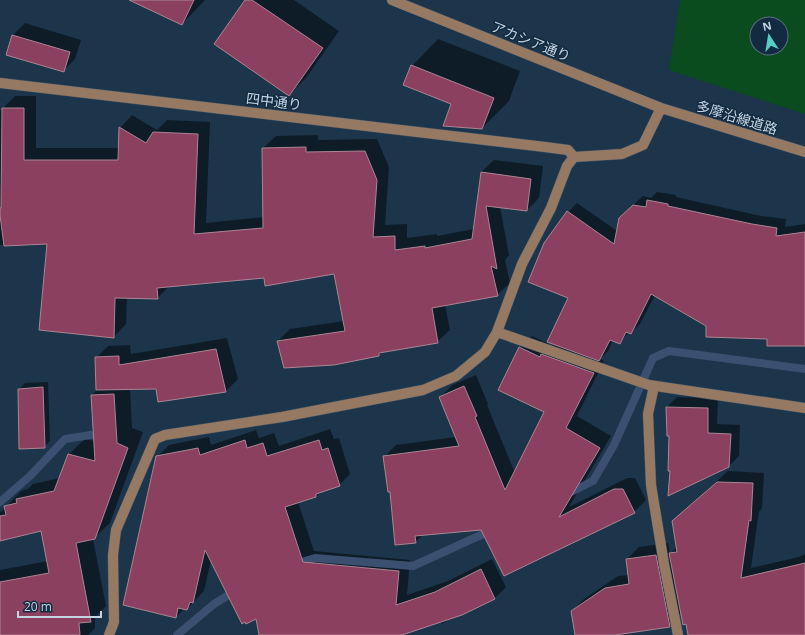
<svg xmlns="http://www.w3.org/2000/svg" width="805" height="635" viewBox="0 0 805 635" font-family="'Open Sans','Noto Sans JP',sans-serif">
<style>
.green{fill:#0b4c1e;fill-rule:evenodd}
.shadow{fill:#0007}
.lines{fill:none;stroke-linecap:round;stroke-linejoin:round}
.stream{stroke:#3b5071;stroke-width:8}
.building{fill:#8b4060;stroke:#ab8593}
.minor-casing{stroke:#3a5266;stroke-width:11}
.minor{stroke:#967962;stroke-width:10}
.labels{text-anchor:middle;dominant-baseline:central;stroke-width:3;stroke-linejoin:round;paint-order:stroke}
.street-label{font-size:14px;fill:#c5d4e2;stroke:#122b40}
</style>
<rect width="100%" height="100%" fill="#1c354b"/>
<path class="green" d="M 680,0 L 805,0 L 805,114 L 669,70 ZM 757,24 L 781,24 L 781,48 L 757,48 Z"/>
<path class="shadow" d="M 132,0 L 205,0 L 182,24 Z
M 246,0 L 294,0 L 339,31 L 306,78 L 289,95 Z
M 25,23 L 81,40 L 75,59 L 63,71 L 13,35 Z
M 438,39 L 520,71 L 509,101 L 482,128 L 412,66 Z
M 15,96 L 36,96 L 36,148 L 119,148 L 120,128 L 132,115 L 157,130 L 167,120 L 210,122 L 206,223 L 264,217 L 263,148 L 276,136 L 318,135 L 318,140 L 377,139 L 389,167 L 385,225 L 407,224 L 407,238 L 437,234 L 437,236 L 474,229 L 481,172 L 494,160 L 543,166 L 539,198 L 527,210 L 500,207 L 509,255 L 505,260 L 510,283 L 497,295 L 445,305 L 450,330 L 437,342 L 382,352 L 379,355 L 278,341 L 290,329 L 344,321 L 335,272 L 170,285 L 158,298 L 127,297 L 126,324 L 114,337 L 40,329 L 48,243 L 0,245 L 0,110 L 3,111 L 3,108 Z
M 657,192 L 676,195 L 676,197 L 761,216 L 786,219 L 785,227 L 805,224 L 805,345 L 768,346 L 768,338 L 707,325 L 655,295 L 640,324 L 631,333 L 629,332 L 619,343 L 613,340 L 608,351 L 600,359 L 604,361 L 577,416 L 611,436 L 569,507 L 627,478 L 635,478 L 646,500 L 634,512 L 423,535 L 415,542 L 391,491 L 384,457 L 396,445 L 456,437 L 441,397 L 452,385 L 476,375 L 488,404 L 487,405 L 515,473 L 545,412 L 499,390 L 520,347 L 532,336 L 551,345 L 553,344 L 570,298 L 568,212 L 577,203 L 617,231 L 629,209 L 643,196 L 651,198 Z
M 227,338 L 238,379 L 226,391 L 157,388 L 130,389 L 132,428 L 143,432 L 110,523 L 93,539 L 106,606 L 95,617 L 95,628 L 88,635 L 0,635 L 0,570 L 48,561 L 42,530 L 0,537 L 0,513 L 21,491 L 28,489 L 33,484 L 60,478 L 69,454 L 85,439 L 95,441 L 92,395 L 98,389 L 96,358 L 108,346 L 130,345 L 131,354 Z
M 48,382 L 50,441 L 44,447 L 19,389 L 25,383 Z
M 677,397 L 718,398 L 717,424 L 740,425 L 739,456 L 729,466 L 671,470 L 670,435 L 667,407 Z
M 330,429 L 334,439 L 339,438 L 350,474 L 339,485 L 321,491 L 316,497 L 298,502 L 314,551 L 410,560 L 407,595 L 448,581 L 492,559 L 506,587 L 495,598 L 441,624 L 441,621 L 399,635 L 260,635 L 257,618 L 211,560 L 204,591 L 187,609 L 184,609 L 176,617 L 157,457 L 169,445 L 209,437 L 211,445 L 256,430 L 259,438 L 274,433 L 279,446 Z
M 728,471 L 764,473 L 762,509 L 759,511 L 751,568 L 799,557 L 805,554 L 805,635 L 689,635 L 687,623 L 681,613 L 669,626 L 610,635 L 576,635 L 572,611 L 584,599 L 618,576 L 629,575 L 627,559 L 639,547 L 668,543 L 670,554 L 677,547 L 684,511 Z"/>
<g class="lines">
<path class="stream" d="M 565,495 L 593,481 L 614,445 L 653,358 L 669,351 L 805,369
M 0,502 L 30,476 L 65,439 L 91,435
M 292,565 L 315,558 L 413,566 L 492,530
M 177,635 L 214,604 L 237,590"/>
</g>
<path class="building" d="M 129,0 L 194,0 L 182,25 Z
M 245,0 L 252,0 L 323,48 L 289,96 L 214,44 Z
M 12,35 L 70,52 L 64,72 L 6,55 Z
M 411,65 L 494,98 L 482,129 L 443,126 L 451,104 L 403,85 Z
M 2,108 L 24,108 L 24,160 L 118,160 L 119,127 L 146,143 L 153,132 L 198,134 L 194,234 L 263,228 L 262,148 L 306,147 L 306,152 L 365,151 L 377,180 L 373,237 L 395,236 L 395,250 L 425,246 L 425,248 L 472,239 L 481,172 L 531,179 L 527,211 L 486,206 L 497,269 L 491,266 L 498,296 L 432,308 L 438,343 L 379,353 L 379,356 L 334,365 L 284,368 L 277,341 L 345,331 L 334,274 L 265,286 L 264,278 L 157,288 L 158,299 L 115,298 L 114,338 L 39,330 L 47,244 L 4,246 L 0,215 L 0,208 L 1,208 Z
M 647,200 L 668,204 L 668,206 L 752,224 L 777,228 L 776,236 L 805,232 L 805,346 L 767,346 L 767,339 L 706,337 L 706,326 L 651,294 L 631,334 L 626,332 L 620,344 L 610,340 L 599,361 L 547,342 L 568,298 L 528,282 L 544,243 L 567,211 L 614,244 L 619,218 L 633,205 L 646,207 Z
M 519,347 L 540,357 L 541,354 L 594,373 L 566,428 L 600,448 L 559,517 L 614,489 L 623,489 L 635,513 L 504,576 L 481,530 L 415,536 L 416,543 L 395,545 L 390,492 L 388,492 L 383,456 L 459,446 L 439,397 L 464,386 L 477,416 L 475,417 L 505,490 L 544,412 L 498,390 Z
M 216,349 L 226,392 L 158,402 L 156,389 L 96,390 L 95,357 L 119,356 L 119,365 Z
M 43,387 L 45,448 L 19,449 L 18,389 Z
M 114,394 L 117,443 L 128,448 L 95,539 L 76,543 L 91,622 L 79,623 L 80,635 L 0,635 L 0,582 L 49,573 L 41,531 L 0,541 L 0,516 L 6,515 L 4,506 L 17,503 L 16,499 L 54,491 L 68,454 L 95,461 L 91,395 Z
M 666,407 L 708,408 L 708,433 L 731,434 L 729,467 L 668,496 L 670,471 L 668,471 L 669,436 L 667,436 Z
M 245,440 L 247,448 L 263,443 L 267,456 L 319,440 L 322,450 L 328,448 L 340,486 L 316,494 L 316,497 L 285,507 L 303,562 L 399,571 L 396,605 L 435,592 L 481,569 L 495,599 L 462,615 L 402,635 L 259,635 L 256,619 L 246,624 L 245,622 L 242,624 L 205,550 L 193,603 L 190,602 L 187,610 L 178,608 L 176,618 L 123,605 L 156,456 L 198,448 L 200,455 Z
M 717,482 L 753,483 L 751,521 L 749,520 L 741,578 L 805,563 L 805,635 L 688,635 L 686,624 L 683,625 L 669,553 L 677,552 L 672,521 Z
M 656,555 L 670,627 L 615,635 L 575,635 L 571,611 L 605,588 L 629,584 L 626,559 Z"/>
<g class="lines">
<defs>
<path id="minor" d="M 392,0 L 661,108 L 805,152
M 0,83 L 545,147 L 568,150 L 574,157
M 574,157 L 622,154 L 643,145 L 661,108
M 497,332 L 649,385 L 805,408
M 654,386 L 648,414 L 651,485 L 664,564 L 678,635
M 109,635 L 114,622 L 113,555 L 116,530 L 155,439 L 165,435 L 282,417 L 423,390 L 456,376 L 485,352 L 497,332 L 522,264 L 551,208 L 567,166 L 574,157"/>
</defs>
<use href="#minor" class="minor-casing"/>
<use href="#minor" class="minor"/>
</g>
<g class="labels">
<g class="street-label">
<text transform="translate(531 41) rotate(22)">アカシア通り</text>
<text transform="translate(274 101) rotate(7)">四中通り</text>
<text transform="translate(737 117) rotate(17)">多摩沿線道路</text>
</g>
</g>
<g transform="translate(769 36) rotate(348)"><circle r="19" fill="#122b40" stroke="#5a6f81"/>
<path d="M0-3L7 15L0 10L-7 15Z" fill="#55cec4"/>
<text y="-6" font-size="11" font-weight="bold" text-anchor="middle" fill="#c5d4e2">N</text>
</g>
<path d="M18 611v6h83v-6" fill="none" stroke="#c5d4e2" stroke-width="2"/>
<text x="24" y="611" font-size="12" fill="#c5d4e2" stroke="#122b40" stroke-width="3" paint-order="stroke">20 m</text>
</svg>
